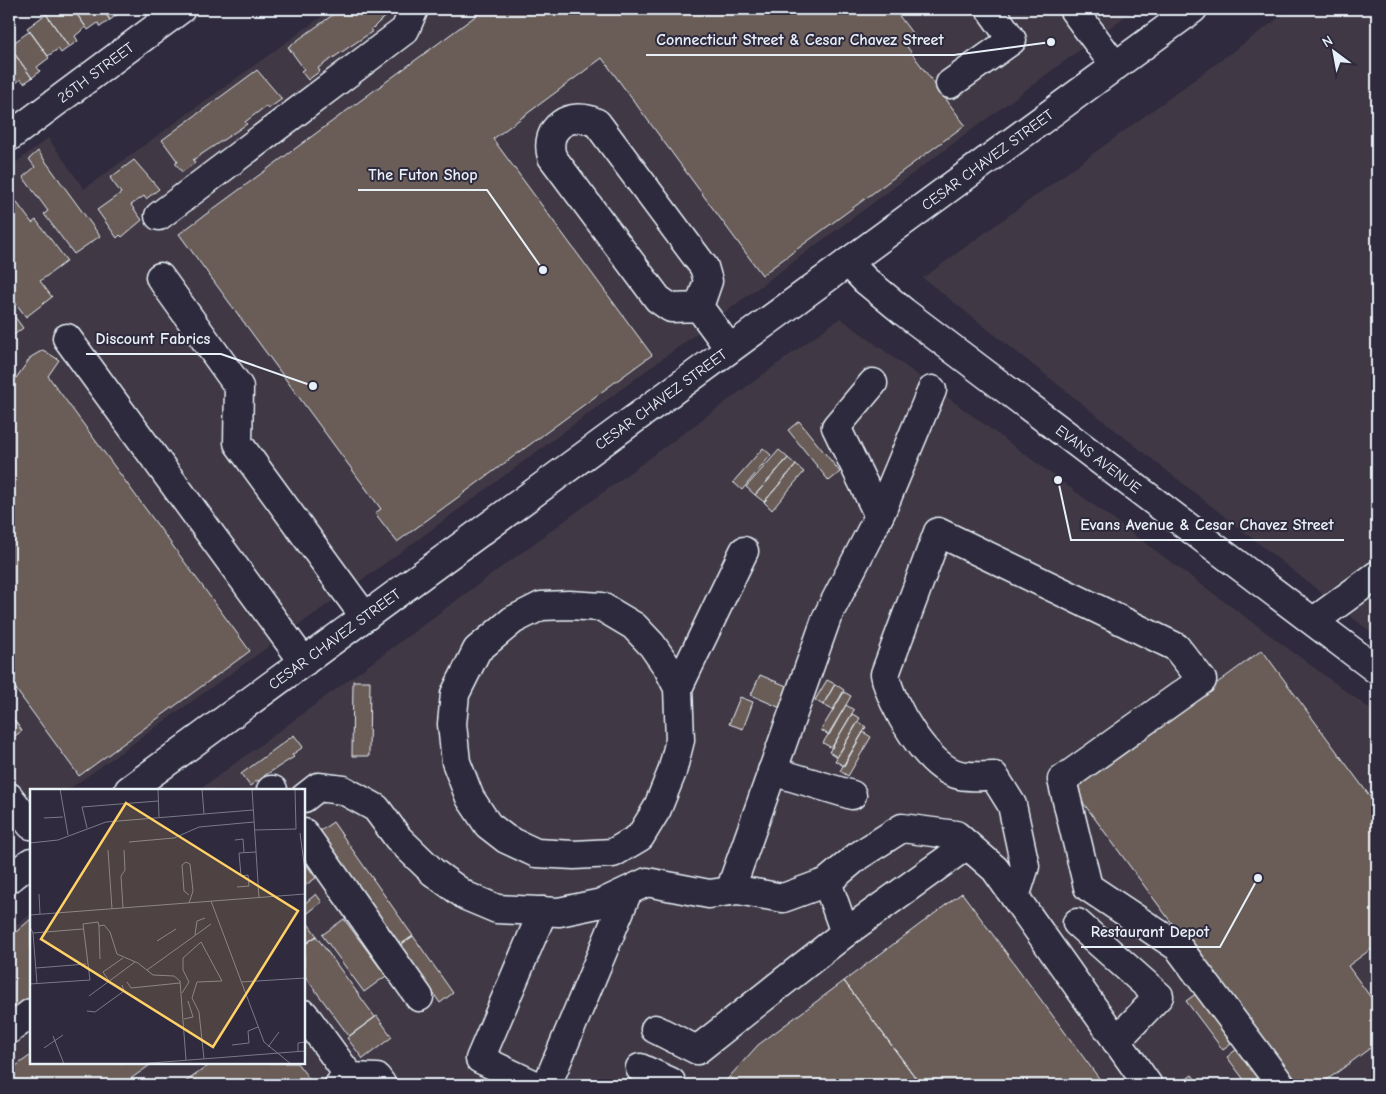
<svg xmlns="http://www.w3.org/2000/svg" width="1386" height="1094" viewBox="0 0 1386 1094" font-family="'Comic Neue',sans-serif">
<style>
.built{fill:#413945}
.building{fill:#6a5d59;stroke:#e8f1f8}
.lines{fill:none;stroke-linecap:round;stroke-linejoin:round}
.minor-casing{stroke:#e8f1f8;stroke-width:31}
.major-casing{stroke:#e8f1f8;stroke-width:31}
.minor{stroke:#2f2a3d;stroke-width:28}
.major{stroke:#2f2a3d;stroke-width:28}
.labels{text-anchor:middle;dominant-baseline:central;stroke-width:4;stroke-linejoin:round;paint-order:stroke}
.street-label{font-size:15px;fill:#e8f1f8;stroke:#2f2a3d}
.inset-road{fill:none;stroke:#797a88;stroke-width:1}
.view{fill:#ffd166;fill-opacity:0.15;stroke:#ffd166;stroke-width:2.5}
.inset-edge{fill:none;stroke:#e8f1f8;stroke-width:2.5}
.leader{fill:none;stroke:#e8f1f8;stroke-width:2}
.callout-dot{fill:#e8f1f8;stroke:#2f2a3d;stroke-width:2}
.callout-label{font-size:16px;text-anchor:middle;font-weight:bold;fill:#e8f1f8;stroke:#2f2a3d;stroke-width:4;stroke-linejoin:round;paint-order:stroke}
</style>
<rect width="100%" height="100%" fill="#2f2a3d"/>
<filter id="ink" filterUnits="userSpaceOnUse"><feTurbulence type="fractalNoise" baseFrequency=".02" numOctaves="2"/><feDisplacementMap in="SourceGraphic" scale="10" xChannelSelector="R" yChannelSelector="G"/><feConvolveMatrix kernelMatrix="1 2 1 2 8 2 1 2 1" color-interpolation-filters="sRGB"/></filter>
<g filter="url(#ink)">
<path class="built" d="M 332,9 L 1135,9 L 412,544 L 68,790 L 31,790 L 31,817 L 9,833 L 9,168 L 48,138 L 84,189 Z
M 1291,9 L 1377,9 L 1377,637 L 923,278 Z
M 840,318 L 1377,714 L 1377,1085 L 9,1085 L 9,930 L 31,914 L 31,1063 L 304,1063 L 304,790 L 199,790 Z"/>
<path class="building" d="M 54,9 L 73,9 L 86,27 L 75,36 L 78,41 L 69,47 L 46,14 Z
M 73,9 L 102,9 L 110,20 L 100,27 L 98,23 L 88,30 Z
M 102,9 L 117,9 L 115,11 L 118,14 L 110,20 Z
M 341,9 L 388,9 L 391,13 L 379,22 L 371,30 L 373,31 L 318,68 L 320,71 L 308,80 L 301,71 L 304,69 L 288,47 Z
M 485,9 L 894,9 L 915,37 L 905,44 L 965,125 L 762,275 L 602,58 L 493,139 L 652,355 L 397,542 L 375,513 L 381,509 L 179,234 Z
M 46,14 L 69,47 L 61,53 L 58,49 L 48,56 L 27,28 Z
M 30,31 L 49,58 L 37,67 L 40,71 L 32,78 L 9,46 Z
M 9,46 L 32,78 L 24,83 L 21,79 L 11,87 L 9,83 Z
M 257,70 L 282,99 L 268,109 L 266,106 L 245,122 L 247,124 L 193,160 L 195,163 L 182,172 L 175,163 L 178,162 L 162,140 Z
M 38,151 L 100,236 L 74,254 L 44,214 L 48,211 L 23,177 L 35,167 L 29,159 Z
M 134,160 L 159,189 L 146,199 L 144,196 L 131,205 L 142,220 L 122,237 L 120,235 L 117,238 L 97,210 L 121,193 L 110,178 Z
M 9,192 L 32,223 L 36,220 L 67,261 L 40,281 L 52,297 L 26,317 L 9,294 Z
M 9,309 L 23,328 L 9,339 Z
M 43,350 L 59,360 L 48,376 L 250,651 L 79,776 L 9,680 L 9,388 L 31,357 Z
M 799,421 L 840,472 L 829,481 L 788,430 Z
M 763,448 L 771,455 L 742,490 L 733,482 Z
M 779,450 L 788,458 L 755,495 L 746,487 Z
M 788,458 L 796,465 L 764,502 L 755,495 Z
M 796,465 L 804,472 L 772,510 L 764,502 Z
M 1262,650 L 1377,806 L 1377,957 L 1371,949 L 1348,966 L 1377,1006 L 1377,1043 L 1320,1085 L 1291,1085 L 1073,789 Z
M 760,675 L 794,689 L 785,710 L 751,695 Z
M 9,680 L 17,690 L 9,696 Z
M 827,680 L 835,684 L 823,705 L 815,700 Z
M 353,681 L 370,681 L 369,756 L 352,756 Z
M 835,684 L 844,690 L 833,710 L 823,705 Z
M 844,692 L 851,696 L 829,735 L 821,730 Z
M 740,697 L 753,702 L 743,729 L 729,724 Z
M 846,705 L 854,710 L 832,748 L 823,743 Z
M 9,713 L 22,731 L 9,740 Z
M 852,714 L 860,718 L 837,757 L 829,752 Z
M 858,722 L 866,727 L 844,766 L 835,761 Z
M 863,732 L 871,737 L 848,776 L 840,771 Z
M 294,735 L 303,747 L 292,755 L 294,757 L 264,776 L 266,779 L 260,783 L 258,780 L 250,786 L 241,774 Z
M 333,822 L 413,936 L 400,945 L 320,831 Z
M 304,861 L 316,878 L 304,886 Z
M 962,893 L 1104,1085 L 921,1085 L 844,981 Z
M 316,894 L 322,902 L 304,916 L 304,904 Z
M 304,918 L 317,936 L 304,945 Z
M 31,919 L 31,1000 L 9,1016 L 9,938 Z
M 344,919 L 386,976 L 364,992 L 322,935 Z
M 316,936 L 375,1017 L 349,1036 L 304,975 L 304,945 Z
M 413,936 L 453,993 L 440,1003 L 400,945 Z
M 844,981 L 921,1085 L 736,1085 L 730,1076 L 758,1045 Z
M 1197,993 L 1234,1042 L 1223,1050 L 1186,1001 Z
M 377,1016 L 392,1037 L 363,1059 L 347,1038 Z
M 1238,1048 L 1266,1085 L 1248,1085 L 1227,1057 Z
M 31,1055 L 31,1063 L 153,1063 L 122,1085 L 9,1085 L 9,1071 Z
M 212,1063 L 297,1063 L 314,1085 L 181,1085 Z
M 1192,1075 L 1200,1085 L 1181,1085 L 1180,1084 Z
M 730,1076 L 736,1085 L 723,1085 Z"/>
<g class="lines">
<defs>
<g id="minor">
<path d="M 1073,9 L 1115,66"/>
<path d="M 950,84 L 1012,40 L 990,9"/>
<path id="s1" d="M 9,137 L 181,9"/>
<path d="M 159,216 L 405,30 L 414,9"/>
<path d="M 160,277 L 239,387 L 238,443 L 365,617"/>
<path d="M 699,307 L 671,308 L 658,299 L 552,157 C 543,127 571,110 597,123 L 704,267 L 708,281 L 699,307 L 729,348"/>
<path d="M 67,338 L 304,662"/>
<path d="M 873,383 L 836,427 L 879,516"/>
<path d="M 569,605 L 602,607 L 634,626 L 652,645 L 668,668 L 678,688 L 680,740 L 672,772 L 657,809 L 640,837 L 613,853 L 574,855 L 536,853 L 506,839 L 488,825 L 470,798 L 456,762 L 452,724 L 455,694 L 477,650 L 513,620 L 541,606 Z"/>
<path d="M 1314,621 L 1377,575"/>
<path d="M 678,688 L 744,551"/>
<path d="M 772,771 L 852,795"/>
<path d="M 271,790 L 273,790"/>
<path d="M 9,797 L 31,825"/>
<path d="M 304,798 L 318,787 L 343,790 L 376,808 L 398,838 L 433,872 L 466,896 L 497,909 L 559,912 L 602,903 L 647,882 L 709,894 L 738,890 L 783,898 L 827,882 L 858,856 L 902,828 L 956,835 L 995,869 L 1148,1085"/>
<path d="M 304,833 L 419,997"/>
<path d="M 827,882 L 845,933"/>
<path d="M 730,891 L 827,617 L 881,512 L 932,390"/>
<path d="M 1015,897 L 1025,866 L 1012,805 L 994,776 C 983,776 970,777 960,775 C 928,769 890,704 885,674 L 938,532 L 1176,647 L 1202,680 L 1062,780 L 1088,887 L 1178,947 L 1281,1085"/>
<path d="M 1077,923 L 1159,996 L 1116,1041"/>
<path d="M 304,1014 L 350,1077"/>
<path d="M 655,1029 L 697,1050 L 845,933 L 967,845"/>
<path d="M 9,1030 L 31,1013"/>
<path d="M 640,1068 L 671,1082 L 671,1085"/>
<path d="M 339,1085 L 350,1077 L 377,1078 L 382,1085"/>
<path d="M 535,1085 L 480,1059 L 543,911"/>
<path d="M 547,1085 L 628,891"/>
</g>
<g id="major">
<path id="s2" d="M 848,262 L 865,280 L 904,312 L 1377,670"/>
<path id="s3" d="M 129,790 L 1193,9"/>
<path d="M 9,879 L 31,862"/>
</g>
</defs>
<use href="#minor" class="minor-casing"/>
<use href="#major" class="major-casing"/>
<use href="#minor" class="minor"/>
<use href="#major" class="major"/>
</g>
</g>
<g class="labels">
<g class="street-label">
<text stroke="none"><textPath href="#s1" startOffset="108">26TH STREET</textPath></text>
<text stroke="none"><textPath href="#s3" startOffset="1065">CESAR CHAVEZ STREET</textPath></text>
<text stroke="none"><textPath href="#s3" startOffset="660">CESAR CHAVEZ STREET</textPath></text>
<text stroke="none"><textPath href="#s2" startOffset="319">EVANS AVENUE</textPath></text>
<text stroke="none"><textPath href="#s3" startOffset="255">CESAR CHAVEZ STREET</textPath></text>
</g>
</g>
<g transform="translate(30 789)">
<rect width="275" height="275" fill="#2f2a3d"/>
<path class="inset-road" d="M 30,0 L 38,46M 128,0 L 129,28M 172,0 L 174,25M 222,0 L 229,109M 275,27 L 275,48M 14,29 L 33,28M 57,39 L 52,18 L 128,12M 224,41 L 266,40 L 265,0M 270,44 L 275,82M 205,51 L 213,50 L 214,63M 99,53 L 144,49 L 169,38 L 224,33M 0,54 L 28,51 L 76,33 L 223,21M 78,61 L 82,120M 207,98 L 219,97 L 218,86 L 211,87 L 209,64 L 226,63M 9,105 L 10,125M 159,106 L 154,102 L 152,76 L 156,73 L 160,75 L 163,102 L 159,114M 181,112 L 234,253 L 261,275M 93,119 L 91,87 L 95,81 L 94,61M 0,126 L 275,105M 69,137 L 70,170M 0,138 L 3,144 L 7,195M 3,144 L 53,140M 165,146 L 167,132 L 175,129M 127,152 L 146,140M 6,179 L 56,175M 117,181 L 181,135M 79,192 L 73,183 L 93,169M 97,193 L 101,199 L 150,194M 211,193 L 275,189M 0,195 L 60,191 L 53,135 L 68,133 L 69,137 L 74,136 L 80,143 L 87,165 L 108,174 L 123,186 L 144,187 L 150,192 L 156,271M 152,204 L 159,193 L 153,181 L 153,169 L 171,153 L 192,192 L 167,193 L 162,209 L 169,223 L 174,270M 59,207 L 105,173M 57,222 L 65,223 L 94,202 L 92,196M 154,230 L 163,228 L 158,212M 23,247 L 34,275M 202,256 L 219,254 L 218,242 L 228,238M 238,258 L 249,243M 14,259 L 33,246M 268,262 L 268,254 L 275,253M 108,275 L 275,262"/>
<path class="view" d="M 96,14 L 268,122 L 183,258 L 11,150 Z"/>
<rect width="275" height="275" class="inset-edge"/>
</g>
<path class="leader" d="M1051 42L954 55H646M543 270L487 190H358M313 386L221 354H86M1058 480L1071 540H1344M1258 878L1220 947H1081"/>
<g class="callout-dot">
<circle cx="1051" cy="42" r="5"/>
<circle cx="543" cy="270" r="5"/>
<circle cx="313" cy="386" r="5"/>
<circle cx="1058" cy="480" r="5"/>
<circle cx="1258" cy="878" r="5"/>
</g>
<g class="callout-label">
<text x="800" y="45">Connecticut Street &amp; Cesar Chavez Street</text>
<text x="423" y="180">The Futon Shop</text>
<text x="153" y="344">Discount Fabrics</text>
<text x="1207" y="530">Evans Avenue &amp; Cesar Chavez Street</text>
<text x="1150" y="937">Restaurant Depot</text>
</g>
<rect width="1386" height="1094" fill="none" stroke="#2f2a3d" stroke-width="30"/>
<rect x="15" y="15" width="1356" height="1064" fill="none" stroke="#e8f1f8" stroke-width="2" filter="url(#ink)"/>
<g transform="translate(1334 52) rotate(328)" stroke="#2f2a3d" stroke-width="4" paint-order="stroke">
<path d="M0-4L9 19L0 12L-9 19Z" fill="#e8f1f8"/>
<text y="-8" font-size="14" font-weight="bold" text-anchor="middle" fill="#e8f1f8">N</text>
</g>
</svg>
